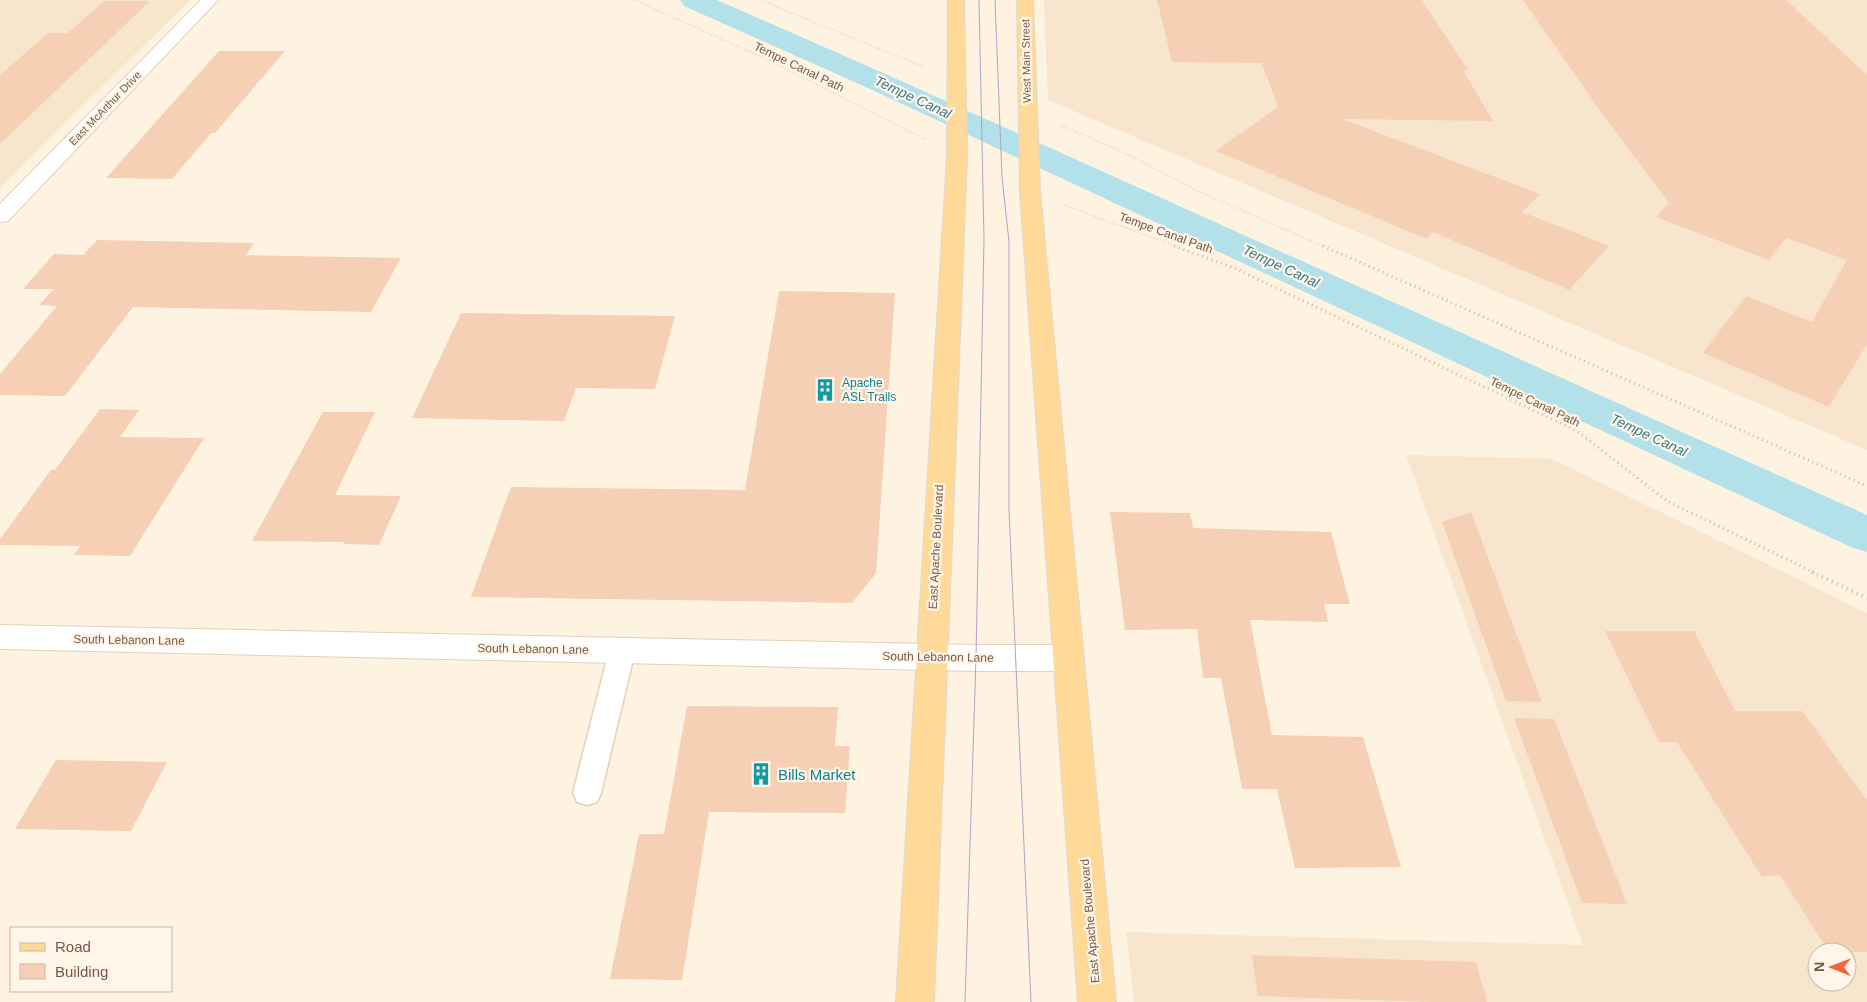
<svg xmlns="http://www.w3.org/2000/svg" width="1867" height="1002" viewBox="0 0 1867 1002" font-family="Arial,sans-serif">
<style>
.residential{fill:#f7e5ce;fill-rule:evenodd}
.lines{fill:none;stroke-linecap:round;stroke-linejoin:round}
.canal{fill:#b3e1e9;fill-rule:evenodd}
.building{fill:#f6d0b5}
.service-casing{stroke:#e3cfbb;stroke-width:3}
.minor-casing{stroke:#e3cfbb;stroke-width:2}
.primary-casing{stroke:#dfd7d2;stroke-width:2}
.path-far2{stroke:#dbb399;stroke-width:2;stroke-dasharray:0.5 2.5;stroke-linecap:butt}
.path-far1{stroke:#dbb399;stroke-width:3;stroke-dasharray:1 4;stroke-linecap:butt}
.path{stroke:#dbb399;stroke-width:4;stroke-dasharray:1 4.5;stroke-linecap:butt}
.service{fill:#fff;fill-rule:evenodd}
.minor{fill:#fff;fill-rule:evenodd}
.primary{fill:#ffd997;fill-rule:evenodd}
.tram{stroke:#b59ec8;stroke-width:1}
.labels{text-anchor:middle;dominant-baseline:central;stroke-width:4.5;stroke-linejoin:round;paint-order:stroke}
.far-street-label{font-size:11px;fill:#785845;stroke:#fff6e9}
.street-label{font-size:12px;fill:#785845;stroke:#fff6e9}
.culture-label{font-size:12px;fill:#0d838f;stroke:#fff6e9;text-anchor:start}
.water-label{font-size:14px;font-style:italic;fill:#3a7986;stroke:#fff6e9}
.near-culture-label{font-size:15px;fill:#0d838f;stroke:#fff6e9;text-anchor:start}
</style>
<rect width="100%" height="100%" fill="#fef3e0"/>
<path class="residential" d="M 0,0 L 190,0 L 0,188 Z
M 1044,0 L 1867,0 L 1867,450 L 1048,100 Z
M 1406,455 L 1552,459 L 1867,613 L 1867,1002 L 1134,1002 L 1126,932 L 1583,945 ZM 1817,952 L 1847,952 L 1847,982 L 1817,982 Z"/>
<g class="lines">
<path class="canal" d="M 680,0 L 717,0 L 890,76 L 1867,515 L 1867,552 L 1851,547 L 868,88 L 684,6 Z"/>
</g>
<path class="building" d="M 1157,0 L 1422,0 L 1468,70 L 1463,70 L 1493,121 L 1342,119 L 1540,194 L 1522,212 L 1609,246 L 1569,290 L 1433,232 L 1427,239 L 1216,151 L 1278,107 L 1262,63 L 1172,62 Z
M 1523,0 L 1786,0 L 1867,75 L 1867,344 L 1829,407 L 1703,353 L 1746,296 L 1812,322 L 1847,260 L 1786,238 L 1769,260 L 1656,217 L 1669,203 L 1601,112 Z
M 104,1 L 150,1 L 0,144 L 0,75 L 48,33 L 68,33 Z
M 219,51 L 285,51 L 215,133 L 211,133 L 172,179 L 106,178 Z
M 97,240 L 254,243 L 246,255 L 401,258 L 371,312 L 133,307 L 65,396 L 0,395 L 0,374 L 57,306 L 39,305 L 54,289 L 23,289 L 54,254 L 83,255 Z
M 779,291 L 895,293 L 876,573 L 852,603 L 471,597 L 511,487 L 745,490 Z
M 461,313 L 675,316 L 655,389 L 576,388 L 564,421 L 412,418 Z
M 100,409 L 139,410 L 120,437 L 204,438 L 130,556 L 74,555 L 80,546 L 0,545 L 0,539 L 51,470 L 55,470 Z
M 323,412 L 375,412 L 335,495 L 401,496 L 379,545 L 344,544 L 345,542 L 252,541 Z
M 1110,512 L 1190,513 L 1193,528 L 1331,532 L 1350,604 L 1324,604 L 1328,622 L 1250,620 L 1272,735 L 1363,737 L 1401,867 L 1295,868 L 1277,789 L 1242,789 L 1221,678 L 1203,678 L 1197,629 L 1125,630 Z
M 1471,512 L 1519,641 L 1542,702 L 1506,701 L 1442,522 Z
M 1605,631 L 1694,631 L 1735,711 L 1802,711 L 1867,800 L 1867,952 L 1829,952 L 1780,875 L 1762,877 L 1677,742 L 1659,742 Z
M 687,706 L 838,707 L 835,746 L 850,746 L 845,813 L 709,812 L 682,980 L 610,979 L 639,834 L 664,834 Z
M 1514,718 L 1554,719 L 1627,904 L 1582,903 Z
M 56,760 L 167,762 L 131,831 L 15,829 Z
M 1252,955 L 1476,962 L 1487,1002 L 1430,1002 L 1258,996 Z"/>
<g class="lines">
<defs>
<path id="service" d="M 622,641 L 631,644 L 635,651 L 601,793 L 597,802 L 587,805 L 577,802 L 573,793 L 609,651 L 613,644 Z"/>
<path id="minor" d="M 201,0 L 218,0 L 8,221 L 0,222 L 0,204 Z
M 0,625 L 976,645 L 1067,645 L 1078,649 L 1082,658 L 1078,667 L 1067,671 L 976,671 L 0,649 Z"/>
<path id="primary" d="M 948,0 L 964,0 L 967,156 L 934,1002 L 896,1002 L 947,156 Z
M 1017,0 L 1033,0 L 1040,191 L 1116,1002 L 1078,1002 L 1020,191 Z"/>
</defs>
<use href="#service" class="service-casing"/>
<use href="#minor" class="minor-casing"/>
<use href="#primary" class="primary-casing"/>
<path class="path-far2" d="M 635,0 L 770,61 L 925,139
M 760,0 L 924,67
M 1061,125 L 1129,155 L 1198,191 L 1325,247
M 1064,205 L 1178,247"/>
<path class="path-far1" d="M 1174,246 L 1234,268 L 1577,431 L 1667,501 L 1815,573
M 1323,246 L 1867,486"/>
<path class="path" d="M 1812,572 L 1867,598"/>
<use href="#service" class="service"/>
<use href="#minor" class="minor"/>
<use href="#primary" class="primary"/>
<path class="tram" d="M 995,0 L 1002,177 L 1009,242 L 1009,510 L 1031,1002
M 965,1002 L 976,658 L 984,239 L 979,0"/>
</g>
<defs>
<symbol id="building-bare" viewBox="-9 -9 18 18"><path d="M-4-6H4V6H1V3H-1V6H-4ZM-2.5-4.3h1.7v1.8h-1.7ZM.8-4.3h1.7v1.8H.8ZM-2.5-1h1.7V.8h-1.7ZM.8-1h1.7V.8H.8Z" fill="#0f9aa8" stroke="#fff6e9" stroke-width="2.5" paint-order="stroke"/></symbol>
</defs>
<g fill-rule="evenodd">
<use href="#building-bare" x="809" y="374" width="32" height="32"/>
<use href="#building-bare" x="745" y="758" width="32" height="32"/>
</g>
<g class="labels">
<g class="far-street-label">
<text transform="translate(1026 61) rotate(-91)">West Main Street</text>
<text transform="translate(105 108) rotate(-46)">East McArthur Drive</text>
</g>
<g class="street-label">
<text transform="translate(799 67) rotate(26)">Tempe Canal Path</text>
<text transform="translate(1166 233) rotate(20)">Tempe Canal Path</text>
<text transform="translate(1535 402) rotate(26)">Tempe Canal Path</text>
<text transform="translate(936 547) rotate(-87)">East Apache Boulevard</text>
<text transform="translate(129 640) rotate(1)">South Lebanon Lane</text>
<text transform="translate(533 649) rotate(1)">South Lebanon Lane</text>
<text transform="translate(938 657) rotate(1)">South Lebanon Lane</text>
<text transform="translate(1090 921) rotate(-95)">East Apache Boulevard</text>
</g>
<g class="culture-label">
<text x="842" y="383">Apache<tspan x="842" dy="14">ASL Trails</tspan></text>
</g>
<g class="water-label">
<text transform="translate(913 97) rotate(25)">Tempe Canal</text>
<text transform="translate(1281 266) rotate(25)">Tempe Canal</text>
<text transform="translate(1649 435) rotate(25)">Tempe Canal</text>
</g>
<g class="near-culture-label">
<text x="778" y="774">Bills Market</text>
</g>
</g>
<rect x="10" y="927" width="162" height="65" fill="#fff6e9" stroke="#c9b7a7"/>
<rect x="20" y="943" width="25" height="8" fill="#ffd997" stroke="#c9b7a7"/>
<text x="55" y="952" font-size="15" fill="#785845">Road</text>
<rect x="20" y="964" width="25" height="15" fill="#f6d0b5" stroke="#c9b7a7"/>
<text x="55" y="977" font-size="15" fill="#785845">Building</text>
<g transform="translate(1832 967) rotate(271)"><circle r="24" fill="#fff6e9" stroke="#c9b7a7"/>
<path d="M0-4L9 19L0 12L-9 19Z" fill="#f4653a"/>
<text y="-8" font-size="14" font-weight="bold" text-anchor="middle" fill="#785845">N</text>
</g>
</svg>
